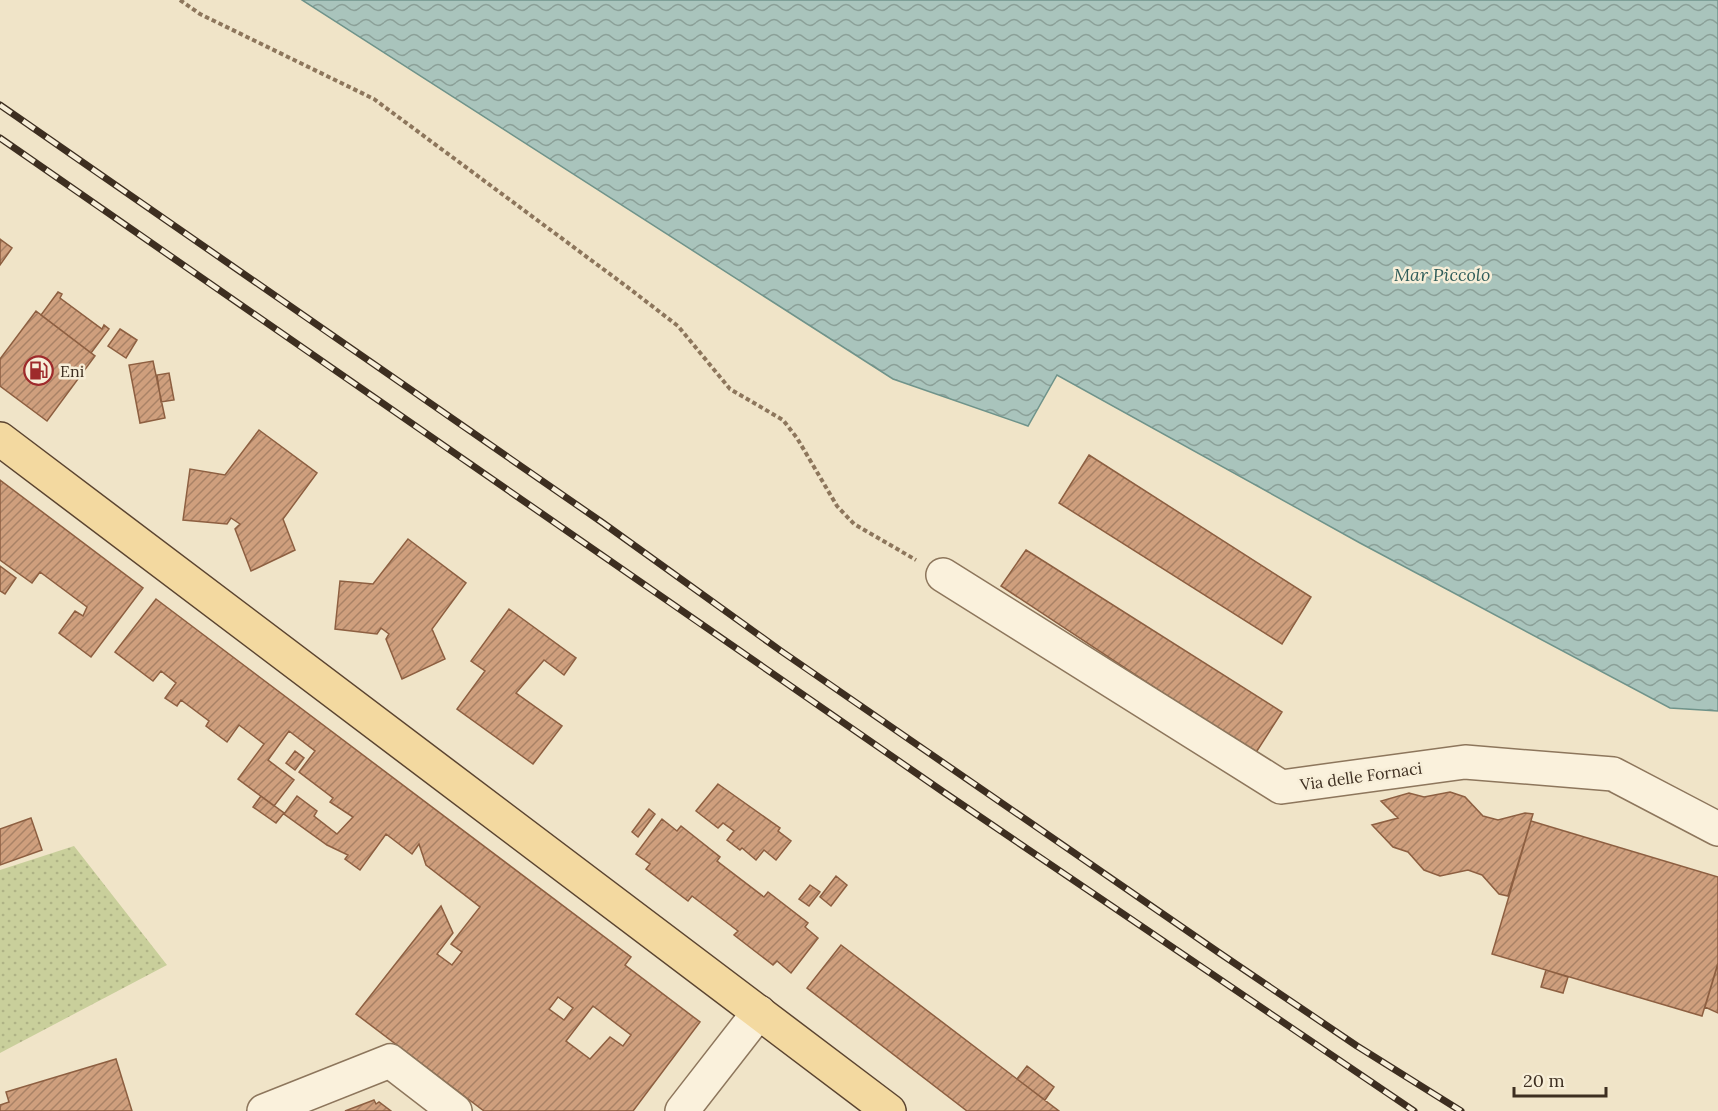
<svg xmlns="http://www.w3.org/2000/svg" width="1718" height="1111" viewBox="0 0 1718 1111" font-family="Lora,serif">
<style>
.park{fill:url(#park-dots)}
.water{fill:url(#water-waves);stroke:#6f938a;stroke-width:1.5}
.building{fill:url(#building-hatch);stroke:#8d5f41;stroke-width:1.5;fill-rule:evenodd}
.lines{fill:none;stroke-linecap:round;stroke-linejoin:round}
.minor-casing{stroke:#8d765c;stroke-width:36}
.major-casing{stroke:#5b4430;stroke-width:36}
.path{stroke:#8d765c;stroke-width:4;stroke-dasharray:4.5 3;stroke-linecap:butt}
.minor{stroke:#faf1dc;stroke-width:33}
.major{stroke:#f3d9a0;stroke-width:33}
.rail-casing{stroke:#3d2e20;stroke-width:7}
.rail{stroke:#f7eed8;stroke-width:4.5;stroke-dasharray:14;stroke-linecap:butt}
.labels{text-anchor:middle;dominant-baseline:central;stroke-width:5;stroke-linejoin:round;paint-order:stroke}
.poi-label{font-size:16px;fill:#3d2e20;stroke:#f7eed8;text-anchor:start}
.street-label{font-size:16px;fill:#3d2e20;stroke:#f7eed8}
.water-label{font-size:18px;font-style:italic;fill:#2f5d5a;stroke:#f7eed8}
</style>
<defs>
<pattern id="park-dots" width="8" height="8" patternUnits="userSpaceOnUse" patternTransform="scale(1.5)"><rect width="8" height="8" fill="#c9cf9b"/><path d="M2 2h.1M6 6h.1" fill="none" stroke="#aeb285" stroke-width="1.8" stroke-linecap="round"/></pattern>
<pattern id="water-waves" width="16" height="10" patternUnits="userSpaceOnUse" patternTransform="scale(1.5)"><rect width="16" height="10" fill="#a9c4bc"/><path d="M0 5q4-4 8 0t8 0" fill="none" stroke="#8ba098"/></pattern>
<pattern id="building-hatch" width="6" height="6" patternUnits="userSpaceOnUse" patternTransform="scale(1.5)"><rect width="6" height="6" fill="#cf9f7d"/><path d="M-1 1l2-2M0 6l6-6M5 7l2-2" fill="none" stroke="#a98266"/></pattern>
</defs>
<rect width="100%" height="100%" fill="#f0e4c8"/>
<path class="park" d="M 74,846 L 167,965 L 0,1053 L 0,870 Z"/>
<path class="water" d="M 302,0 L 1718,0 L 1718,711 L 1670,708 L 1360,543 L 1057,375 L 1028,426 L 893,379 Z"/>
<path class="building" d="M 0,239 L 12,248 L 0,265 Z
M 58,292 L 62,294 L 60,298 L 102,329 L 104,325 L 109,329 L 91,353 L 41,315 Z
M 36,311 L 95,356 L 47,421 L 0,386 L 0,359 Z
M 120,329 L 137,340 L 126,358 L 108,346 Z
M 153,361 L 165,418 L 140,423 L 129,365 Z
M 169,373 L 174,400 L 161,402 L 157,375 Z
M 259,430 L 317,473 L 283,519 L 295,550 L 251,571 L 235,529 L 240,524 L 231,518 L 227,524 L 183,520 L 190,469 L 225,475 Z
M 1089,455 L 1311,597 L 1282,644 L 1059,503 Z
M 0,480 L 143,588 L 91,657 L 59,633 L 75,611 L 83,616 L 87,607 L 40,572 L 32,583 L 0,560 Z
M 408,539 L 466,583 L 432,629 L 445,659 L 402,679 L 386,639 L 389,634 L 381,628 L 377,634 L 335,629 L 340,581 L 373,584 Z
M 1026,550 L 1282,712 L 1255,754 L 1001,586 Z
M 0,566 L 16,578 L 5,594 L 0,591 Z
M 156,599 L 631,957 L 625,965 L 700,1022 L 633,1111 L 484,1111 L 356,1014 L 441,906 L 453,933 L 437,954 L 452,965 L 462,952 L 451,944 L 480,907 L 426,865 L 419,844 L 412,854 L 386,834 L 360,870 L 345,859 L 348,855 L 327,845 L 284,814 L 297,796 L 317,811 L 314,816 L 337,834 L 353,817 L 330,802 L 333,798 L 299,772 L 315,751 L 289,731 L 268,760 L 294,780 L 274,806 L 238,779 L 264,744 L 239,725 L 227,742 L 206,726 L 209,721 L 181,700 L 177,706 L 165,698 L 176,683 L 161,671 L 153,681 L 115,652 ZM 558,997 L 573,1008 L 564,1020 L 549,1009 ZM 593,1006 L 631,1035 L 623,1046 L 610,1037 L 590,1059 L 566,1041 Z
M 509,609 L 576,658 L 564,675 L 544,660 L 516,693 L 562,726 L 533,764 L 457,709 L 485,671 L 471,661 Z
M 295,751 L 304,758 L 295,770 L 286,763 Z
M 718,784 L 780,828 L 778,831 L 791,841 L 776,860 L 764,850 L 756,860 L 742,848 L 740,850 L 727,840 L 734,831 L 723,823 L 718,828 L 696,811 Z
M 1450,792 L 1465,797 L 1483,816 L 1498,820 L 1525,813 L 1533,814 L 1508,896 L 1499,894 L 1482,875 L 1468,870 L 1440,876 L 1424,870 L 1408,852 L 1393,847 L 1372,825 L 1398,818 L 1381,801 L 1409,793 L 1424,797 Z
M 261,796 L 284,813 L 276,823 L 253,807 Z
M 649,809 L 655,814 L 638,837 L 632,832 Z
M 31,818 L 42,850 L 0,865 L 0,829 Z
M 662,819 L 677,831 L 681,826 L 720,857 L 717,861 L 764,897 L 768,892 L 808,923 L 805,927 L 818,938 L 791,973 L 777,961 L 773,965 L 734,935 L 738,931 L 692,896 L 688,901 L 646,869 L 650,864 L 636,854 Z
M 1531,821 L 1718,877 L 1718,963 L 1702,1016 L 1492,954 Z
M 836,876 L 847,885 L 831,906 L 820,897 Z
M 810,885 L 820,892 L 809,906 L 799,899 Z
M 841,945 L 1017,1079 L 1059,1111 L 967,1111 L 807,988 Z
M 1718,964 L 1718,1013 L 1705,1007 Z
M 1546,970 L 1568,977 L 1563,993 L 1541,987 Z
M 116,1059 L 132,1111 L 0,1111 L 0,1105 L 9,1102 L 6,1092 Z
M 1027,1066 L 1054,1087 L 1045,1100 L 1017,1079 Z
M 374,1100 L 376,1104 L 379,1102 L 391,1111 L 345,1111 Z"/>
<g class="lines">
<defs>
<path id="minor" d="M 943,575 L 1281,787 L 1465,762 L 1613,774 L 1718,829
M 264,1111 L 390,1061 L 455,1111
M 682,1111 L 759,1012"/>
<path id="major" d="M 0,439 L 889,1111"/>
</defs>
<use href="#minor" class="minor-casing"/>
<use href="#major" class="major-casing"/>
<path class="path" d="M 180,0 L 200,14 L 374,99 L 626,286 L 678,326 L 730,389 L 783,420 L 797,438 L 837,506 L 854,524 L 916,560"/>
<use href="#minor" class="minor"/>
<use href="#major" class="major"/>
<defs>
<path id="rail" d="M 0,105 L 603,523 L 781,651 L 1218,952 L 1357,1046 L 1461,1111
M 0,138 L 942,791 L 1414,1111"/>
</defs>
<use href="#rail" class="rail-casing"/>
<use href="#rail" class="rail"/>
</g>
<defs>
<symbol id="fuel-ring" viewBox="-11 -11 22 22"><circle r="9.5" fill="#f7eed8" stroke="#9e2a2b" stroke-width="1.5"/><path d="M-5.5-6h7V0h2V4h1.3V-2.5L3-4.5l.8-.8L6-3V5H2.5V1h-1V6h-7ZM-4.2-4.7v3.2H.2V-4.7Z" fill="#9e2a2b"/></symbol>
</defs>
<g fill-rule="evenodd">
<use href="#fuel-ring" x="22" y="354" width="33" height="33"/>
</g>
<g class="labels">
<g class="poi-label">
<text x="60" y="371">Eni</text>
</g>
<g class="street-label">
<text transform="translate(1361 776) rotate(-8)">Via delle Fornaci</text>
</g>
<g class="water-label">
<text x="1442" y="274">Mar Piccolo</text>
</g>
</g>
<path d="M1514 1087v9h92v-9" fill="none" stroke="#3d2e20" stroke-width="3"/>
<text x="1523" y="1087" font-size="18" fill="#3d2e20" stroke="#f7eed8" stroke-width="4.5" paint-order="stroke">20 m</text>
</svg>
